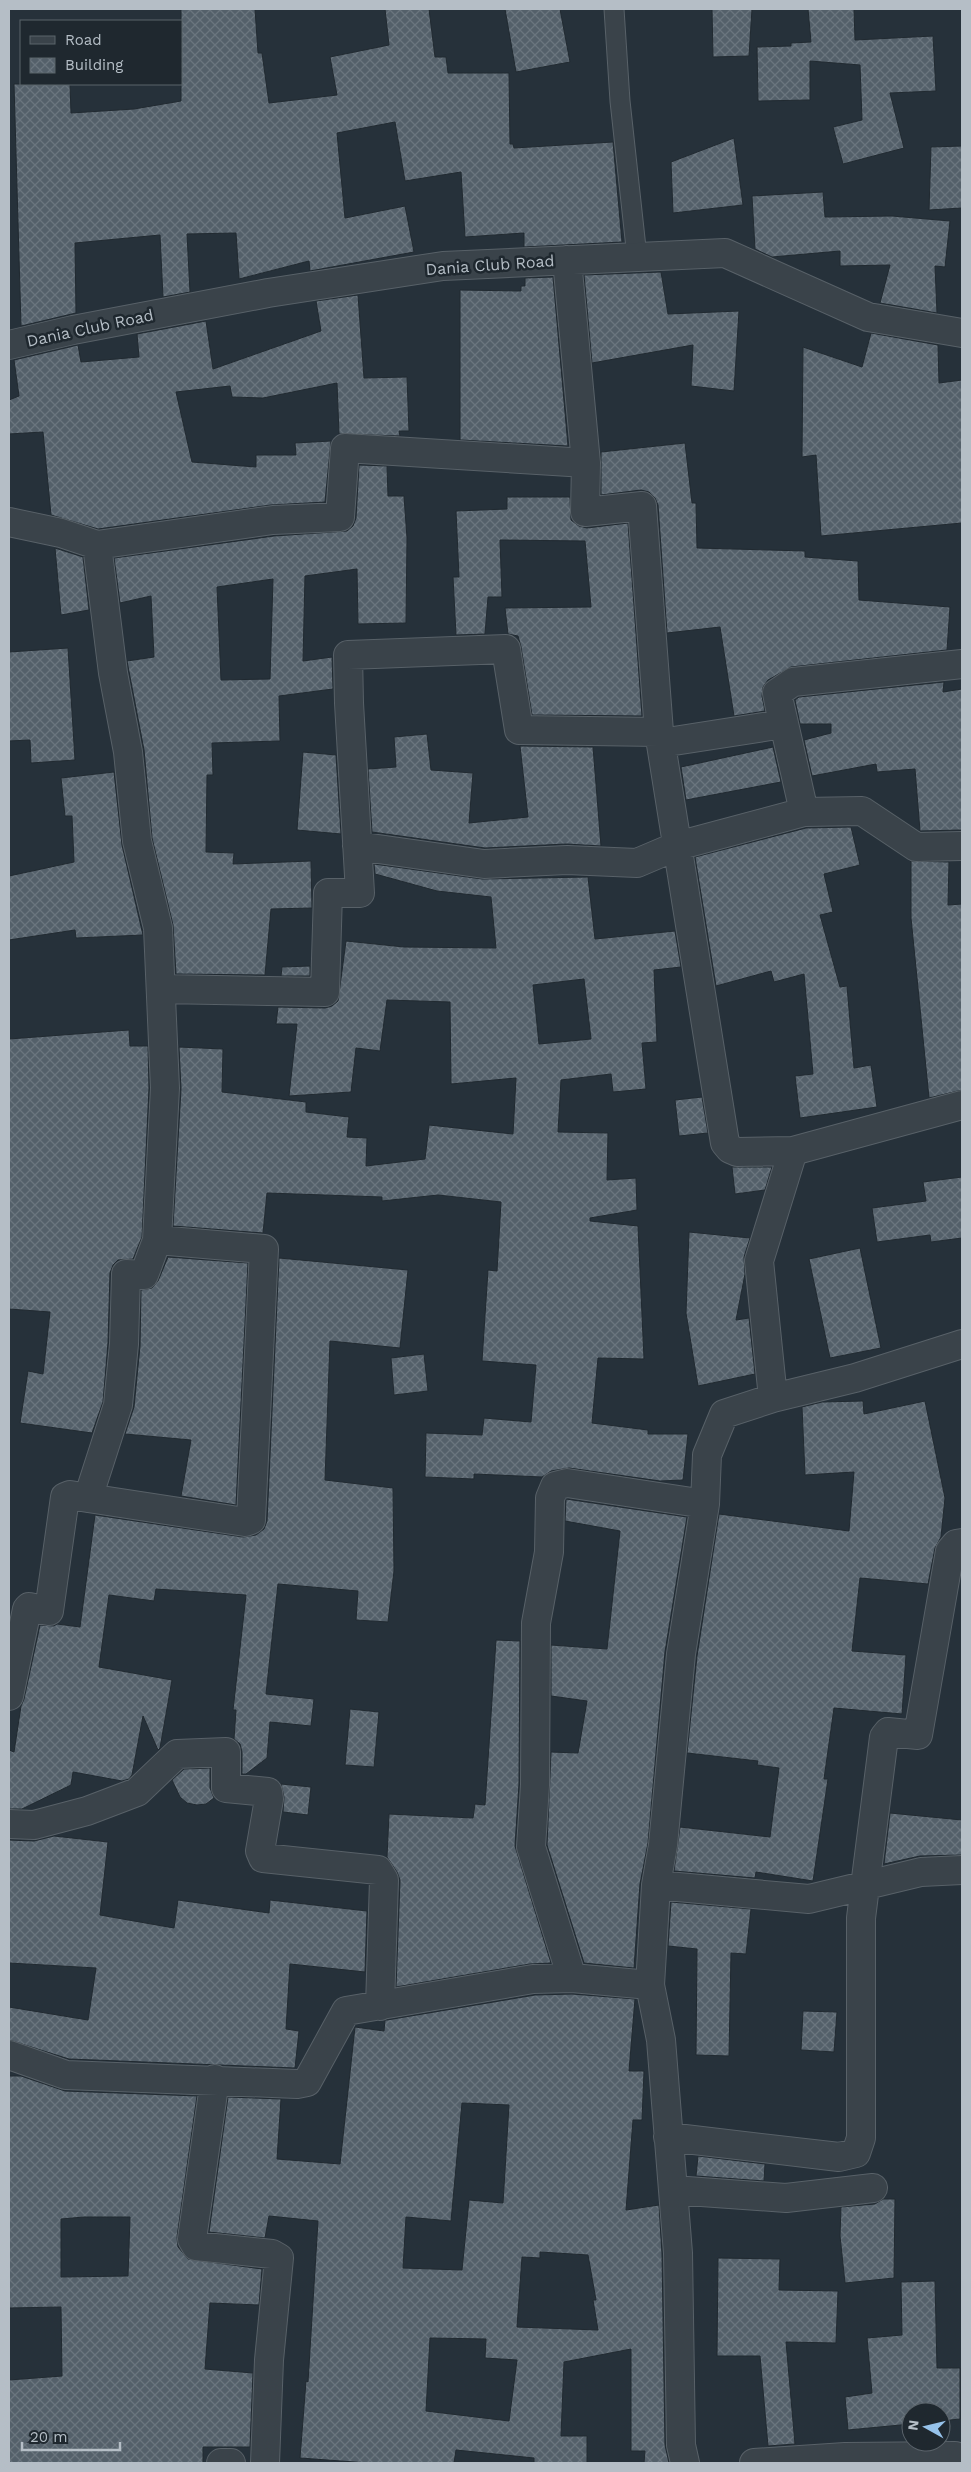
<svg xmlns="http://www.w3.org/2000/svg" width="971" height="2472" viewBox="0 0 971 2472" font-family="'Work Sans',sans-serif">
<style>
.building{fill:url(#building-cross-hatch);stroke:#212a31;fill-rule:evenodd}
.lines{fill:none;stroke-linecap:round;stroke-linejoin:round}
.lane-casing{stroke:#586168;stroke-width:21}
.street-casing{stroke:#586168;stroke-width:30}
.lane{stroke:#3a434a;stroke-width:19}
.street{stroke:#3a434a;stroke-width:28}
.labels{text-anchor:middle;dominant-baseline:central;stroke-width:5;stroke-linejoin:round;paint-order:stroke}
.street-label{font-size:16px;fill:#b5bec6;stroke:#1f282f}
</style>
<defs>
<pattern id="building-cross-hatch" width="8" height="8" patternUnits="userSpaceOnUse" patternTransform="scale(1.25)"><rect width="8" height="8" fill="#54606a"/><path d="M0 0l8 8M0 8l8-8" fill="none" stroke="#6a757e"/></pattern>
</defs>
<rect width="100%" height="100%" fill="#26313a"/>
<path class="building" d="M 181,9 L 255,9 L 258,53 L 262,53 L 269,103 L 337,95 L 330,57 L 389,45 L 385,9 L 429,9 L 435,57 L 446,57 L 448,73 L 509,73 L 510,144 L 513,144 L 514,148 L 613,142 L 622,242 L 524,247 L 524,233 L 465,237 L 461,172 L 405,181 L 395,122 L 337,133 L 345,218 L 405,206 L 414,252 L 310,271 L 309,261 L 239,279 L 236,233 L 187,234 L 190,292 L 163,297 L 160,235 L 75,243 L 76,313 L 21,326 L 14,84 L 70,84 L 71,113 L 134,109 L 181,101 Z
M 505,9 L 560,9 L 570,62 L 516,72 Z
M 712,9 L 752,9 L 749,56 L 713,57 Z
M 808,9 L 854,9 L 855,40 L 933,36 L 936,91 L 890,93 L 904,148 L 843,164 L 833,127 L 862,120 L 860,65 L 810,61 L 810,100 L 758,101 L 757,47 L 791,46 L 791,43 L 811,42 Z
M 734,138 L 743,205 L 673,213 L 671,162 Z
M 962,146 L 962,208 L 929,210 L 931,147 Z
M 823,192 L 825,217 L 892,216 L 950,221 L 945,267 L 935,266 L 937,313 L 880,303 L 890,265 L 840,266 L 840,251 L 772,257 L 755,249 L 752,196 Z
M 661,272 L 668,314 L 739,311 L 734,391 L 691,386 L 693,345 L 592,363 L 584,275 Z
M 553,277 L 568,446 L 460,440 L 460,290 L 521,291 L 521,286 L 525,286 L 525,278 Z
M 358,295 L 364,378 L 407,377 L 409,431 L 399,431 L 400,436 L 339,434 L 337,383 L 263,398 L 232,397 L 230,386 L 176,392 L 192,462 L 256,467 L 256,455 L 296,455 L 295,443 L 331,441 L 325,502 L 271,505 L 98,529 L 51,515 L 43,432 L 9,434 L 9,400 L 19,396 L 14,360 L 78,345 L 81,362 L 139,357 L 137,334 L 206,321 L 213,369 L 321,331 L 316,301 Z
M 871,333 L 938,345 L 939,383 L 962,380 L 962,523 L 821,536 L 816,455 L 802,457 L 803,347 L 862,367 Z
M 685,443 L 692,503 L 696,503 L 697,548 L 805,551 L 805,557 L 858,561 L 859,600 L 950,607 L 947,650 L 791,667 L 768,680 L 763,687 L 762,696 L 765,711 L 734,716 L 720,627 L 667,633 L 658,505 L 655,498 L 649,492 L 641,490 L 601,495 L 601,452 Z
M 359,465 L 387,466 L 388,496 L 404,496 L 407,538 L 406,623 L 358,624 L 357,569 L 305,576 L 303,661 L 332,657 L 333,689 L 279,696 L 280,741 L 212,743 L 213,775 L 207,775 L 206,852 L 234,853 L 233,864 L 311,861 L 312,908 L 271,909 L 265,975 L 176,974 L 173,925 L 152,838 L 144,750 L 127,661 L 154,657 L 151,596 L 120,603 L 114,558 L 274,536 L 347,531 L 353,526 L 356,518 ZM 273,579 L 270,679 L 221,680 L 217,587 Z
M 507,497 L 570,497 L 571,520 L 579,526 L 587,528 L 628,523 L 642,716 L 532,715 L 521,647 L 518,636 L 508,634 L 505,608 L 591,607 L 585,541 L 500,540 L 502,597 L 488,597 L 485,634 L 456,635 L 453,577 L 459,577 L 456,511 L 507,509 Z
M 55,548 L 83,557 L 89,610 L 61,615 Z
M 68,648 L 75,760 L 31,763 L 30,740 L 9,741 L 9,652 Z
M 944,682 L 943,692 L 962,689 L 962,830 L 920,831 L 915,769 L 877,772 L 876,764 L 812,776 L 804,740 L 831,733 L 831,724 L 800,724 L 795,700 L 799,697 Z
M 427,734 L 431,770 L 473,773 L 469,823 L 528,817 L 520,746 L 593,747 L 601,846 L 566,844 L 485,848 L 372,832 L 368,769 L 396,767 L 394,737 Z
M 773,747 L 781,782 L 686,800 L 681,767 Z
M 303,752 L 336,755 L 341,834 L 297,830 Z
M 114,772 L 122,845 L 143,935 L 76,938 L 75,930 L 9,940 L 9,876 L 74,862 L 72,816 L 65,816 L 61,778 Z
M 851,827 L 860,865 L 824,874 L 833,912 L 820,915 L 840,987 L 847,986 L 854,1068 L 871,1065 L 877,1107 L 800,1118 L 795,1076 L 813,1074 L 804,974 L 774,982 L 771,971 L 716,986 L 695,857 L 806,828 Z
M 911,861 L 949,862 L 948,905 L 962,904 L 962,1090 L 929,1098 L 911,918 Z
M 374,864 L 482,879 L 588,877 L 595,939 L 675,931 L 681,967 L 654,970 L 657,1042 L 642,1043 L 646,1089 L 613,1092 L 611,1074 L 561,1080 L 558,1132 L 608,1133 L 607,1180 L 636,1178 L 637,1210 L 590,1218 L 590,1221 L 638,1226 L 644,1359 L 598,1358 L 592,1423 L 648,1430 L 648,1434 L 688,1434 L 683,1480 L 660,1481 L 569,1468 L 551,1471 L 542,1477 L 474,1474 L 474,1479 L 425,1477 L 426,1433 L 482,1435 L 484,1418 L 531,1422 L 536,1365 L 482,1361 L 488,1270 L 497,1271 L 501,1202 L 438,1195 L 382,1201 L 382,1197 L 267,1193 L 263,1233 L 173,1226 L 181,1089 L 179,1047 L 223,1049 L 222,1092 L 306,1102 L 306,1112 L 349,1117 L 347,1137 L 367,1138 L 366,1166 L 425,1159 L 429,1125 L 513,1134 L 516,1078 L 451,1084 L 450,1002 L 387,1000 L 380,1051 L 356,1048 L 351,1092 L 289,1096 L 297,1024 L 276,1024 L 278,1007 L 325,1008 L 332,1006 L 338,1001 L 346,941 L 404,947 L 496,948 L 491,897 L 437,891 L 375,874 ZM 584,979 L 591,1039 L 539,1044 L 533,985 Z
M 310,966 L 310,976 L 281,976 L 282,967 Z
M 129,1030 L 130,1046 L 148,1046 L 149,1088 L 142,1237 L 133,1259 L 118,1260 L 113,1265 L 110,1273 L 108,1343 L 103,1402 L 92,1433 L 20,1423 L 28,1371 L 43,1374 L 50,1312 L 9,1309 L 9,1039 Z
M 702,1097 L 708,1133 L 679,1136 L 675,1100 Z
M 732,1167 L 772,1167 L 765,1190 L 735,1194 Z
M 962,1177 L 962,1238 L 931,1242 L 930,1235 L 877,1242 L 872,1208 L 926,1201 L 923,1182 Z
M 689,1232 L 750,1238 L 744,1257 L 745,1274 L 736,1320 L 749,1318 L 755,1374 L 698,1386 L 686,1313 Z
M 860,1248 L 881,1348 L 830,1358 L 809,1259 Z
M 168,1257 L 248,1263 L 236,1505 L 181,1496 L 191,1440 L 125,1434 L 134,1407 L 140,1346 L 141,1290 L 152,1288 L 158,1281 Z
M 279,1258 L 408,1270 L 400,1348 L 330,1341 L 325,1480 L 393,1488 L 394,1571 L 388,1622 L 356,1620 L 358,1591 L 278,1584 L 266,1694 L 314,1699 L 311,1726 L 270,1722 L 267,1758 L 246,1774 L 242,1774 L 242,1752 L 240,1744 L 234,1739 L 236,1710 L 233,1710 L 246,1595 L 156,1589 L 154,1601 L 109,1595 L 99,1667 L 172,1680 L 160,1748 L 158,1750 L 143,1716 L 132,1775 L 129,1779 L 122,1781 L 73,1772 L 71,1785 L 22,1809 L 9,1809 L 9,1750 L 14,1752 L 21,1706 L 24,1699 L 40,1625 L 54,1626 L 57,1624 L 80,1627 L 95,1515 L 243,1537 L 256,1535 L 264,1529 L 267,1521 Z
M 424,1354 L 428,1391 L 394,1395 L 391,1358 Z
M 863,1401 L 864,1414 L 925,1401 L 945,1498 L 941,1537 L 935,1548 L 928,1584 L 860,1578 L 852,1651 L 906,1655 L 902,1714 L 834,1708 L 824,1779 L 828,1779 L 813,1881 L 756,1872 L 755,1878 L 674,1871 L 680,1827 L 770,1837 L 779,1768 L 757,1765 L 758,1761 L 687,1753 L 697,1656 L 719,1514 L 849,1531 L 854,1472 L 805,1475 L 802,1407 L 822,1402 Z
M 566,1499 L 687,1517 L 665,1652 L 648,1843 L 640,1884 L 634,1968 L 584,1963 L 547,1845 L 551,1752 L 578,1753 L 587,1701 L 551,1696 L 551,1645 L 607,1649 L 620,1531 L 565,1521 Z
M 496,1640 L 520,1641 L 519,1784 L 515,1846 L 551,1963 L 530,1964 L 396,1987 L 400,1880 L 397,1872 L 387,1857 L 389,1814 L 473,1818 L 475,1804 L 485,1805 Z
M 350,1709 L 379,1712 L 374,1767 L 345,1765 Z
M 210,1768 L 210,1788 L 214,1798 L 206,1804 L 197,1805 L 187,1803 L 180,1797 L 172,1780 L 184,1769 Z
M 281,1784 L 311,1787 L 308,1815 L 283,1812 L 284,1797 Z
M 890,1813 L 962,1820 L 962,1855 L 920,1856 L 884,1864 Z
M 54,1836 L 108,1842 L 100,1915 L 174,1928 L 178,1900 L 269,1913 L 270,1900 L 367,1911 L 365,1972 L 290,1964 L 286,2029 L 299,2031 L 295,2068 L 69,2059 L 9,2040 L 9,2007 L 88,2020 L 96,1968 L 9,1963 L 9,1840 L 34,1841 Z
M 671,1902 L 751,1909 L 746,1954 L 731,1953 L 729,2056 L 696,2055 L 697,1949 L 668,1946 Z
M 572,1994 L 635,1999 L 629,2071 L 644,2071 L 642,2120 L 633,2120 L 626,2210 L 659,2205 L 662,2254 L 665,2445 L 669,2463 L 644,2463 L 645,2451 L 631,2451 L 631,2349 L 564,2362 L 561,2436 L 587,2436 L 587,2463 L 534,2463 L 534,2458 L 456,2450 L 454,2463 L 368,2463 L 300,2458 L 306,2381 L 308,2382 L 318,2221 L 269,2216 L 265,2238 L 209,2232 L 228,2097 L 281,2099 L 277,2159 L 340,2164 L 355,2027 L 384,2031 L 385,2020 L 387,2020 L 535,1995 ZM 462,2103 L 509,2105 L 503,2203 L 469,2200 L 462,2270 L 403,2268 L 406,2217 L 451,2221 ZM 540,2252 L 588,2255 L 596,2300 L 593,2300 L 598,2330 L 517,2327 L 522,2257 L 540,2258 ZM 430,2338 L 486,2339 L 485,2358 L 517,2360 L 509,2421 L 426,2411 Z
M 803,2011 L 837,2012 L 834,2052 L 801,2050 Z
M 9,2076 L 21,2076 L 65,2091 L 197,2096 L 177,2237 L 178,2247 L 188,2259 L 262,2269 L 259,2305 L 210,2303 L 205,2369 L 253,2373 L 250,2447 L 203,2447 L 203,2463 L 9,2463 L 9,2380 L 62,2376 L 61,2307 L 9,2308 ZM 84,2217 L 130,2217 L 128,2276 L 61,2277 L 61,2219 Z
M 698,2156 L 765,2164 L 764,2181 L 696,2176 Z
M 883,2199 L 895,2199 L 894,2278 L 845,2283 L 840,2236 L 841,2207 L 875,2204 Z
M 718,2258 L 780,2259 L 779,2290 L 838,2291 L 836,2343 L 786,2342 L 795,2444 L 768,2446 L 760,2356 L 717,2356 Z
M 935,2281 L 937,2368 L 960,2368 L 960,2419 L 941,2421 L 941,2412 L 911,2412 L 911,2424 L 848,2430 L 845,2397 L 872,2393 L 867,2338 L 902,2335 L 901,2282 Z"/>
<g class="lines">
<defs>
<path id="lane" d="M 614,9 L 620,101 L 637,257"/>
<path id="street" d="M 9,345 L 73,330 L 268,293 L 443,266 L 725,253 L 868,317 L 962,333
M 9,522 L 61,533 L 97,545 L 273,520 L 340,517 L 345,448 L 586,463
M 659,732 L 725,1143 L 730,1149 L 737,1152 L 793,1151
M 661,743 L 783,724 L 777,693 L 793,682 L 962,664
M 804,812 L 862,811 L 916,847 L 962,846
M 357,846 L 484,864 L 567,860 L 637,863 L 677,846 L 804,812 L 778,697
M 161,989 L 325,992 L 328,893 L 360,893 L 349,703 L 348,655 L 506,649 L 519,730 L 659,732 L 642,506 L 585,512 L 586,463 L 567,260
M 773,1398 L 759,1261 L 793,1151 L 962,1105
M 88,1498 L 245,1522 L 251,1520 L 264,1249 L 157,1240
M 9,1696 L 27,1609 L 29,1607 L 49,1611 L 65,1497 L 70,1495 L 88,1498 L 118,1405 L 124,1344 L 126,1274 L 144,1275 L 157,1240 L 165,1088 L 158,928 L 137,841 L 128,752 L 113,673 L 97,545
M 9,1824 L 34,1825 L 87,1811 L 137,1792 L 177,1754 L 226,1752 L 226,1788 L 268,1792 L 269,1799 L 260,1851 L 263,1858 L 378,1870 L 384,1880 L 380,2006
M 656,1885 L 809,1899 L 921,1872 L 962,1870
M 572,1978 L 531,1847 L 535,1785 L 536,1623 L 549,1552 L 550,1498 L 555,1486 L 567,1483 L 705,1504
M 650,1985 L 656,1885 L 663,1845 L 681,1654 L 705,1504 L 707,1455 L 724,1414 L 773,1398 L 855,1378 L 962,1344
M 9,2055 L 66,2075 L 297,2084 L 307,2082 L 346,2011 L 533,1979 L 572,1978 L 650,1985 L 661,2040 L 678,2253 L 681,2445 L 685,2463
M 215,2079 L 192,2239 L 196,2246 L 272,2254 L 279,2258 L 269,2360 L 265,2463
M 668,2137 L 839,2157 L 856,2153 L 861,2138 L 861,1918 L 884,1737 L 888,1732 L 918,1735 L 950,1551 L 956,1544 L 962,1543
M 673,2190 L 786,2198 L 873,2188
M 221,2463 L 231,2463
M 754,2463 L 845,2457 L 955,2456 L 962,2463"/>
</defs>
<use href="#lane" class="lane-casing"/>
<use href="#street" class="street-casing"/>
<use href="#lane" class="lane"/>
<use href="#street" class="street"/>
</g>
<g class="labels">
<g class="street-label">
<text transform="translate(490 265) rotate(-4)">Dania Club Road</text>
<text transform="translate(90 328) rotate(-12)">Dania Club Road</text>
</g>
</g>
<rect width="971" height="2472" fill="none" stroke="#b5bec6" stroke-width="20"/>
<rect x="20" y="20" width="162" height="65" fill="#1f282f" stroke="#5b646b"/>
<rect x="30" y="36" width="25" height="8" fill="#3a434a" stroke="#5b646b"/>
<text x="65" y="45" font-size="15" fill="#b5bec6">Road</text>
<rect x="30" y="58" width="25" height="15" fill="url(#building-cross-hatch)" stroke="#5b646b"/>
<text x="65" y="70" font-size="15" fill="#b5bec6">Building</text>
<g transform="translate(926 2427) rotate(278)"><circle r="24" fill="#1f282f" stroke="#5b646b"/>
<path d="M0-4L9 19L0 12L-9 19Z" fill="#96c2ea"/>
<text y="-8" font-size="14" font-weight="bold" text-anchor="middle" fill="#b5bec6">N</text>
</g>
<path d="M22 2442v8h98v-8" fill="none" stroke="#b5bec6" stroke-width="2.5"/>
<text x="30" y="2442" font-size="15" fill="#b5bec6" stroke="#1f282f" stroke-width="4" paint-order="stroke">20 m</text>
</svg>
